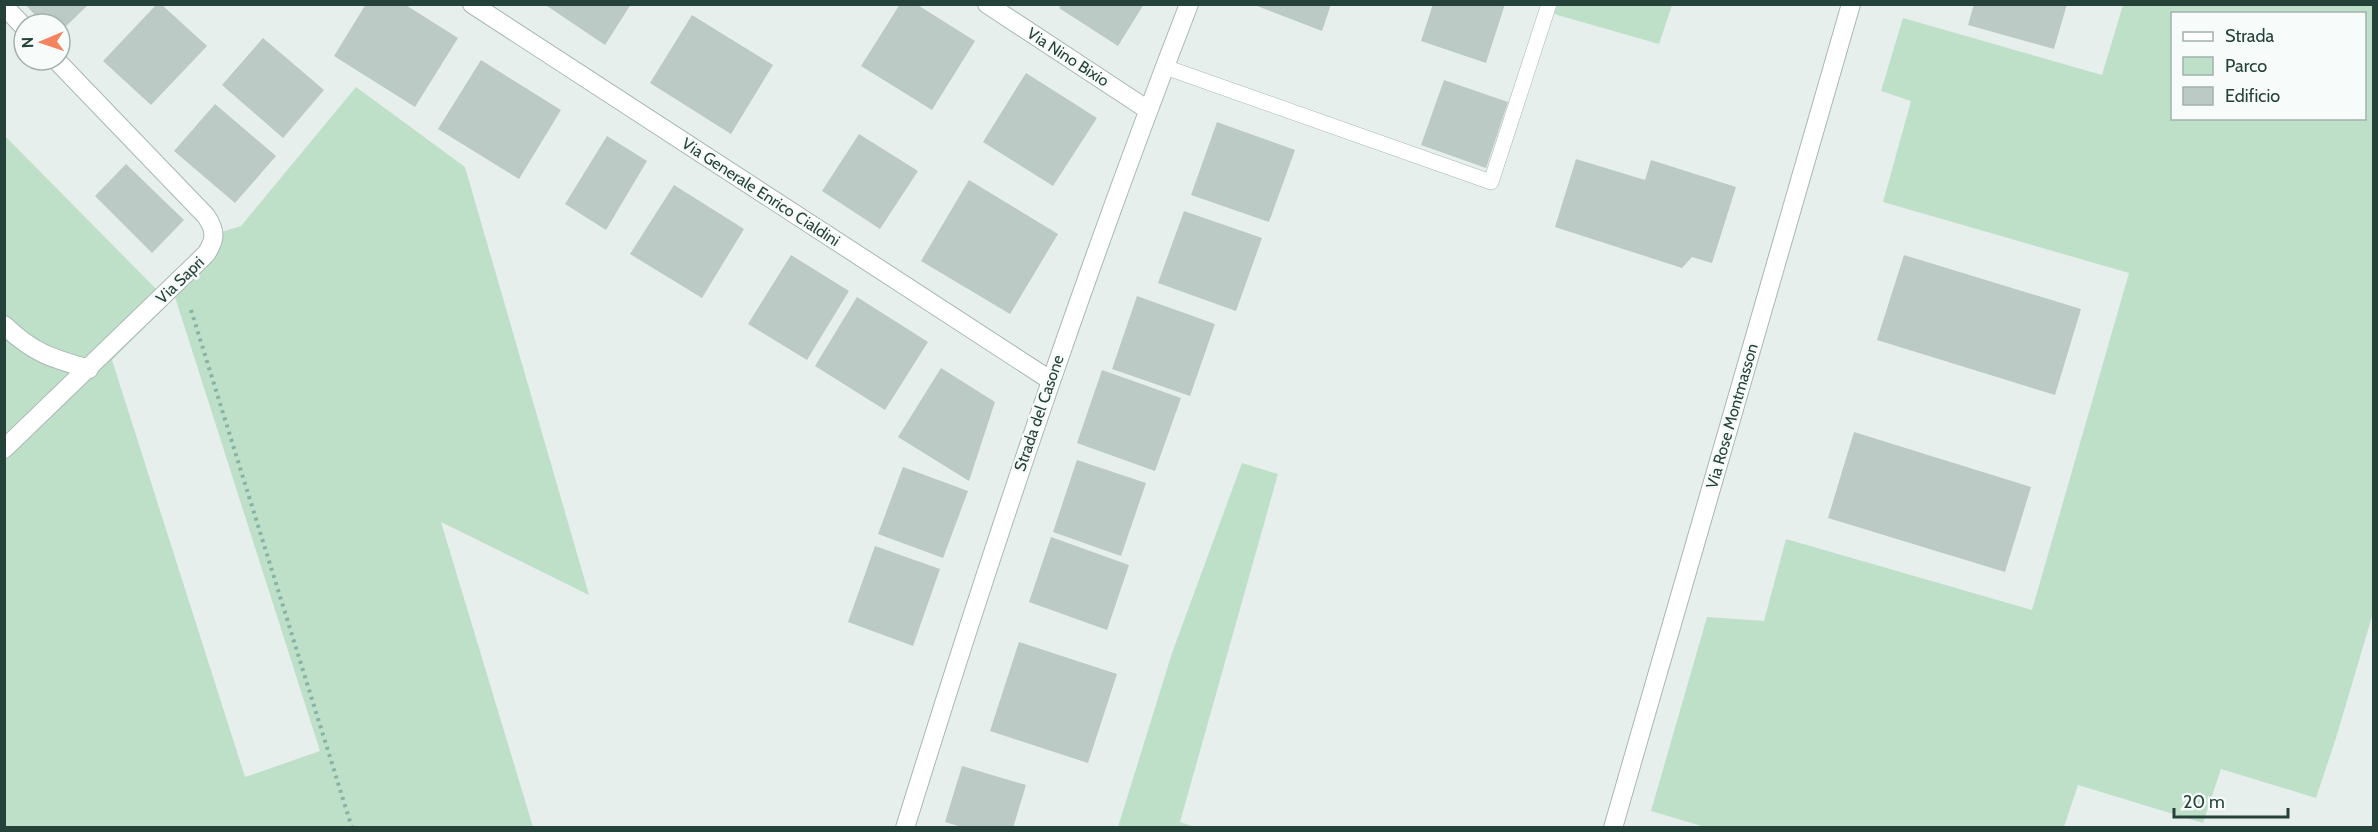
<svg xmlns="http://www.w3.org/2000/svg" width="2378" height="832" viewBox="0 0 2378 832" font-family="Cabin,sans-serif">
<style>
.green{fill:#bfe0c8;fill-rule:evenodd}
.building{fill:#bbcac4}
.lines{fill:none;stroke-linecap:round;stroke-linejoin:round}
.service-casing{stroke:#a8b8b2;stroke-width:16}
.minor-casing{stroke:#a8b8b2;stroke-width:20}
.tertiary-casing{stroke:#a8b8b2;stroke-width:20}
.path{stroke:#86b3a5;stroke-width:4;stroke-dasharray:3 4.5;stroke-linecap:butt}
.service{stroke:#fff;stroke-width:15}
.minor{stroke:#fff;stroke-width:18}
.tertiary{stroke:#fff;stroke-width:18}
.labels{text-anchor:middle;dominant-baseline:central;stroke-width:5;stroke-linejoin:round;paint-order:stroke}
.street-label{font-size:16px;fill:#24423a;stroke:#f7fbf9}
</style>
<rect width="100%" height="100%" fill="#e6efeb"/>
<path class="green" d="M 1557,5 L 1557,4 L 1672,5 L 1659,44 L 1554,14 Z
M 2123,5 L 2373,5 L 2373,613 L 2336,738 L 2316,798 L 2221,769 L 2203,823 L 2078,785 L 2064,827 L 1708,828 L 1651,811 L 1707,617 L 1764,621 L 1786,539 L 2032,610 L 2129,273 L 1883,202 L 1911,101 L 1881,91 L 1903,18 L 2102,75 ZM 2172,14 L 2364,14 L 2364,118 L 2172,118 Z
M 356,87 L 465,167 L 589,595 L 441,522 L 533,827 L 5,827 L 5,136 L 163,296 L 215,234 L 241,226 ZM 175,297 L 320,751 L 245,777 L 112,360 Z
M 1242,463 L 1278,474 L 1180,822 L 1195,827 L 1118,827 L 1172,653 Z"/>
<path class="building" d="M 25,4 L 89,4 L 60,32 L 60,24 L 43,24 Z
M 366,4 L 404,4 L 458,38 L 415,107 L 334,56 Z
M 548,4 L 631,4 L 605,45 L 547,6 Z
M 900,4 L 916,4 L 975,41 L 932,110 L 861,66 Z
M 1062,4 L 1144,4 L 1118,46 L 1059,8 Z
M 1252,4 L 1331,4 L 1322,31 Z
M 1433,4 L 1505,4 L 1486,63 L 1421,41 Z
M 1974,4 L 2067,4 L 2054,49 L 1968,25 Z
M 156,5 L 162,5 L 207,46 L 151,105 L 103,61 Z
M 692,15 L 773,65 L 731,134 L 650,83 Z
M 263,38 L 324,90 L 283,138 L 222,85 Z
M 481,60 L 561,110 L 519,179 L 438,129 Z
M 1026,73 L 1097,118 L 1053,186 L 983,142 Z
M 1444,80 L 1508,102 L 1486,168 L 1421,145 Z
M 215,104 L 276,156 L 235,203 L 174,151 Z
M 1217,122 L 1295,150 L 1269,222 L 1191,195 Z
M 859,134 L 918,171 L 880,229 L 822,191 Z
M 607,136 L 647,161 L 606,230 L 565,204 Z
M 1576,159 L 1645,180 L 1651,160 L 1736,187 L 1712,263 L 1692,257 L 1682,268 L 1555,227 Z
M 126,164 L 184,220 L 152,253 L 95,196 Z
M 969,180 L 1058,234 L 1010,314 L 921,261 Z
M 674,185 L 744,229 L 702,298 L 630,254 Z
M 1184,211 L 1262,238 L 1236,311 L 1158,283 Z
M 791,255 L 849,291 L 807,360 L 748,324 Z
M 1904,255 L 2081,309 L 2055,395 L 1877,340 Z
M 1137,296 L 1215,324 L 1190,396 L 1112,369 Z
M 857,297 L 928,342 L 885,410 L 815,366 Z
M 941,368 L 995,402 L 969,481 L 898,437 Z
M 1102,370 L 1181,398 L 1155,471 L 1077,443 Z
M 1854,432 L 2031,487 L 2005,572 L 1828,518 Z
M 1077,460 L 1146,483 L 1121,556 L 1053,532 Z
M 903,467 L 968,491 L 943,558 L 878,534 Z
M 1051,537 L 1129,565 L 1107,630 L 1029,602 Z
M 875,546 L 940,569 L 913,646 L 848,622 Z
M 1019,642 L 1117,674 L 1088,763 L 990,731 Z
M 962,766 L 1026,785 L 1013,828 L 965,828 L 945,822 Z"/>
<g class="lines">
<defs>
<path id="service" d="M 1165,67 L 1491,182 L 1549,4"/>
<path id="minor" d="M 472,4 L 1050,380
M 987,4 L 1148,110
M 4,6 L 24,27
M 4,325 C 33,353 51,358 89,369
M 4,449 L 206,254 C 216,239 216,231 206,216 L 56,60
M 1613,828 L 1851,4"/>
<path id="tertiary" d="M 905,828 C 991,550 1084,275 1189,4"/>
</defs>
<use href="#service" class="service-casing"/>
<use href="#minor" class="minor-casing"/>
<use href="#tertiary" class="tertiary-casing"/>
<path class="path" d="M 191,310 L 352,828"/>
<use href="#service" class="service"/>
<use href="#minor" class="minor"/>
<use href="#tertiary" class="tertiary"/>
</g>
<g class="labels">
<g class="street-label">
<text transform="translate(1068 57) rotate(33)">Via Nino Bixio</text>
<text transform="translate(761 192) rotate(33)">Via Generale Enrico Cialdini</text>
<text transform="translate(180 280) rotate(-44)">Via Sapri</text>
<text transform="translate(1039 413) rotate(-71)">Strada del Casone</text>
<text transform="translate(1732 416) rotate(-74)">Via Rose Montmasson</text>
</g>
</g>
<rect width="2378" height="832" fill="none" stroke="#24423a" stroke-width="12"/>
<rect x="2171" y="12" width="195" height="108" fill="#f7fbf9" stroke="#a3b1ad" stroke-width="1.5"/>
<rect x="2183" y="32" width="30" height="9" fill="#ffffff" stroke="#a3b1ad" stroke-width="1.5"/>
<text x="2225" y="42" font-size="18" fill="#24423a">Strada</text>
<rect x="2183" y="57" width="30" height="18" fill="#bfe0c8" stroke="#a3b1ad" stroke-width="1.5"/>
<text x="2225" y="72" font-size="18" fill="#24423a">Parco</text>
<rect x="2183" y="87" width="30" height="18" fill="#bbcac4" stroke="#a3b1ad" stroke-width="1.5"/>
<text x="2225" y="102" font-size="18" fill="#24423a">Edificio</text>
<g transform="translate(42 42) rotate(268)"><circle r="28" fill="#f7fbf9" stroke="#a3b1ad" stroke-width="1.5"/>
<path d="M0-4.5L10 22L0 15L-10 22Z" fill="#f4845f"/>
<text y="-9" font-size="16" font-weight="bold" text-anchor="middle" fill="#24423a">N</text>
</g>
<path d="M2174 808v9h114v-9" fill="none" stroke="#24423a" stroke-width="3"/>
<text x="2183" y="808" font-size="18" fill="#24423a" stroke="#f7fbf9" stroke-width="4.5" paint-order="stroke">20 m</text>
</svg>
